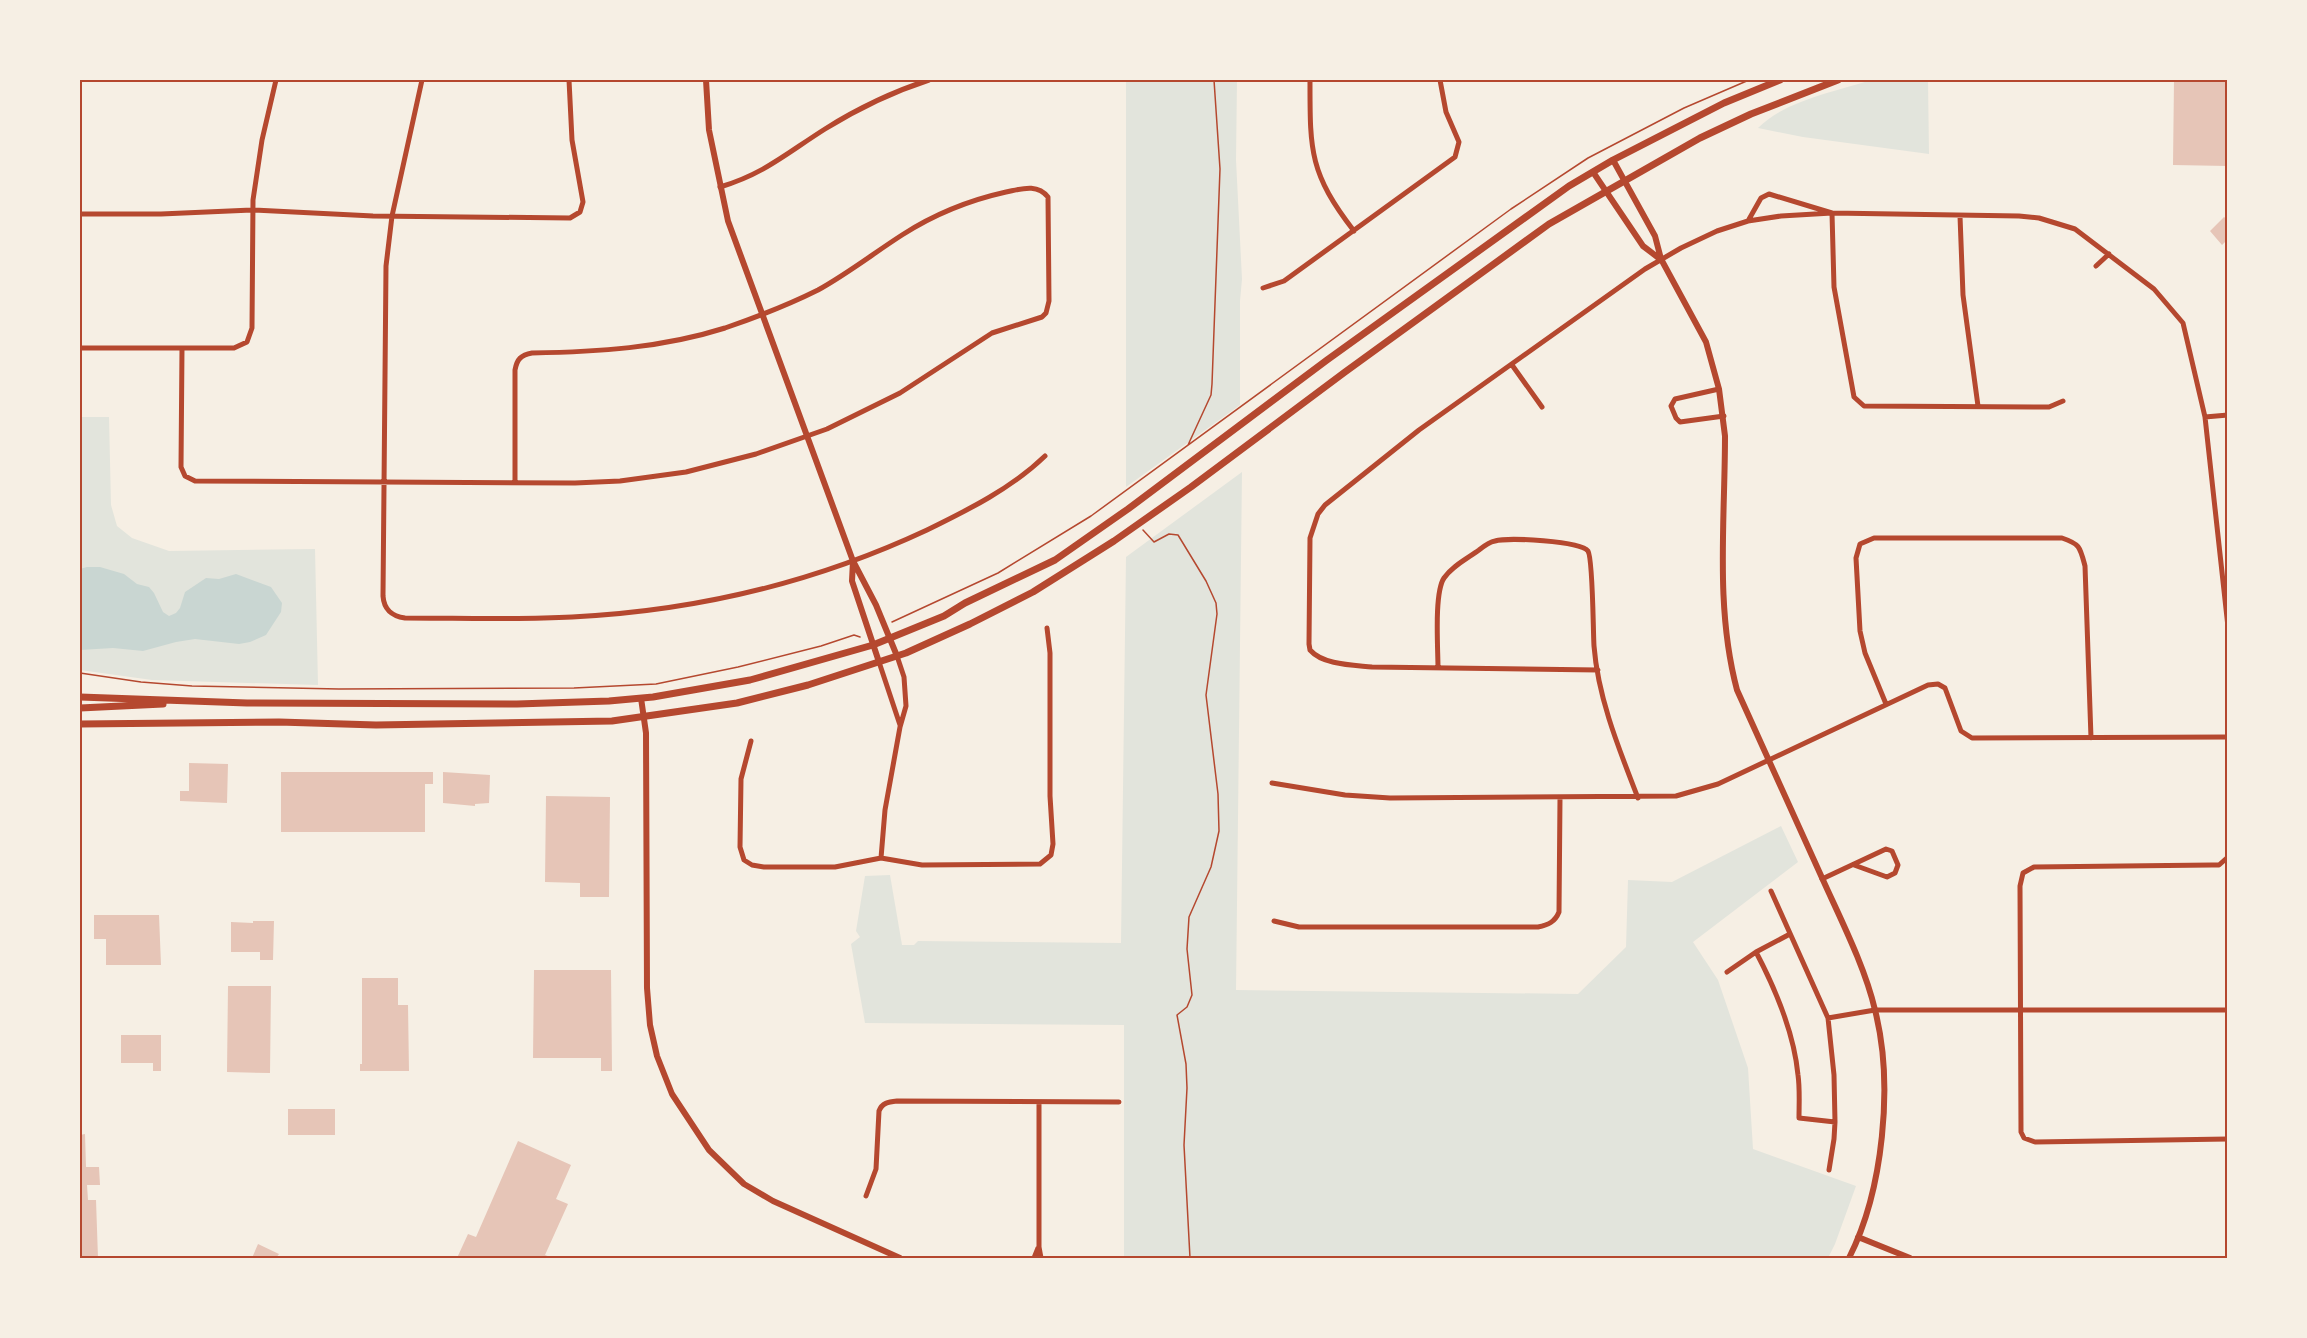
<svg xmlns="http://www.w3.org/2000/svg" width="2307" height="1338" viewBox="0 0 2307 1338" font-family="Lato,sans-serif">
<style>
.green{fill:#e2e4dc}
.water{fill:#c9d6d2}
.building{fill:#e6c5b7}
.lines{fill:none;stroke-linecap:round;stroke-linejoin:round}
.path{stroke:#b5482f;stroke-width:1.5}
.minor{stroke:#b5482f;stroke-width:5}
.tertiary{stroke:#b5482f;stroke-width:6}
.secondary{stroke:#b5482f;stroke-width:7}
.neatline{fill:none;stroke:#b5482f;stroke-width:2}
</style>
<rect width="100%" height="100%" fill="#f6efe4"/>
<path class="green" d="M 1126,80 L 1237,80 L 1236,160 L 1242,279 L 1240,301 L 1240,405 L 1126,487 Z
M 1871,80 L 1928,80 L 1929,154 L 1803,137 L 1758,128 C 1786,100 1835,92 1871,80 Z
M 80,417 L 109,417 L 111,505 L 117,526 L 132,538 L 169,551 L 315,549 L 318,685 L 152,680 L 80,670 Z
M 1242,472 L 1236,990 L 1578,994 L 1626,947 L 1628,880 L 1672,882 L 1781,826 L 1798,862 L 1693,942 L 1718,980 L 1748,1068 L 1753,1149 L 1856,1186 L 1835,1244 L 1828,1258 L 1124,1258 L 1124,1025 L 865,1023 L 851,944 L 860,937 L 856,931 L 865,876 L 890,875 L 902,945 L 914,945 L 918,941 L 1121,943 L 1126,557 Z"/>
<path class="water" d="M 87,567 L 100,567 L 124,574 L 137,584 L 149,587 L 154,593 L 163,612 L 169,616 L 176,613 L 180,608 L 185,592 L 206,578 L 219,579 L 236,574 L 271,587 L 282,603 L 281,612 L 266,635 L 250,642 L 239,644 L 195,639 L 176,642 L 143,651 L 113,648 L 80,650 L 80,569 Z"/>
<path class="building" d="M 2174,80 L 2228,80 L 2228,166 L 2173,165 Z
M 2224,217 L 2228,220 L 2228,239 L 2222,245 L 2210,231 Z
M 189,763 L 228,764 L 227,803 L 180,801 L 180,791 L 189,791 Z
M 281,772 L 433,772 L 433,784 L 425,784 L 425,832 L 281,832 Z
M 443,772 L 490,775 L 489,803 L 475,804 L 475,806 L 443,803 Z
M 546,796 L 610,797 L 609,897 L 580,897 L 580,883 L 545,882 Z
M 94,915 L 159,915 L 161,965 L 106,965 L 106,939 L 94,939 Z
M 253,921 L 274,921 L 273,960 L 260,960 L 260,952 L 231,952 L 231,922 L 253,923 Z
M 534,970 L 611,970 L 612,1071 L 601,1071 L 601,1058 L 533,1058 Z
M 362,978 L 398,978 L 398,1005 L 408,1005 L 409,1071 L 360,1071 L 360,1064 L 362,1064 Z
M 228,986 L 271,986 L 270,1073 L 227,1072 Z
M 121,1035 L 161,1035 L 161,1071 L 153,1071 L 153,1063 L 121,1063 Z
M 288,1109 L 335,1109 L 335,1135 L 288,1135 Z
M 85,1134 L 86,1167 L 99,1167 L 100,1185 L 87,1185 L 88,1200 L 96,1200 L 98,1258 L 80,1258 L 80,1135 Z
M 518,1141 L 571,1165 L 556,1199 L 568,1204 L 545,1255 L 553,1258 L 457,1258 L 468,1234 L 476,1237 Z
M 258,1244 L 279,1254 L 276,1258 L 252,1258 Z"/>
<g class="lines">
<path class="path" d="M 1188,445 L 1211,395 L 1212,384 L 1220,169 L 1214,80
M 1143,530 L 1154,542 L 1169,534 L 1178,535 L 1206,581 L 1216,603 L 1217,614 L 1206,695 L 1218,794 L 1219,831 L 1211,867 L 1189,917 L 1187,949 L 1192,995 L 1187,1007 L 1177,1015 L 1186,1064 L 1187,1088 L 1184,1145 L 1190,1258
M 892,622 L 998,573 L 1091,516 L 1511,209 L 1588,158 L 1684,108 L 1749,80
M 80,673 L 141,682 L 192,686 L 339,689 L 574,688 L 656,684 L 738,667 L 821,646 L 854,635 L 860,637"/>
<path class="minor" d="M 422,80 L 392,216 L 386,266 L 383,596 C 384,610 392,616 405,618 C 460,618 517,620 572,617 C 695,611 816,582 927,530 C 968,510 1012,488 1045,456
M 1310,80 C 1310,150 1309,173 1354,231
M 720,187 C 764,174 787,153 825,129 C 857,109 892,92 929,80
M 80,214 L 161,214 L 252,210 L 373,216 L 570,218 L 580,212 L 583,202 L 572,140 L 569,80
M 1960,216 L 1963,295 L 1978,406
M 1748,221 L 1761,198 L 1769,194 L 1832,213 L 1834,287 L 1854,397 L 1864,406 L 2049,407 L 2063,401
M 2096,266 L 2109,254
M 1263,288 L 1284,281 L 1455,157 L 1459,142 L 1446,112 L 1440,80
M 80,348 L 234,348 L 247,342 L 252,328 L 253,200 L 262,140 L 276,80
M 182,348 L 181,467 L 185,476 L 195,481 L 575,483 L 620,481 L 686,472 L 756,454 L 827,429 L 900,393 L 992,333 L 1042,317 L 1046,313 L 1049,301 L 1048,197 C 1037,183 1021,189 1006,192 C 970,200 933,215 902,235 C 874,253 847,274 818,290 C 788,305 757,317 725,328 C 662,348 597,352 532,353 C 521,355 517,359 515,370 L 515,483
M 1512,365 L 1542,407
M 1719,389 L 1675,399 L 1671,406 L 1676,418 L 1680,422 L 1724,416
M 2205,417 L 2228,415
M 879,662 L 900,725
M 1438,668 C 1438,648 1434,593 1444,578 C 1452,566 1468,558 1479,550 C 1484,546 1489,542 1495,541 C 1508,537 1580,541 1588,551 C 1593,559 1593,630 1594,646 C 1598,698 1619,749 1638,798
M 1598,670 L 1372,667 C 1353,665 1323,665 1310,650 L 1309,644 L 1310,538 L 1318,514 L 1325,505 L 1419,430 L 1645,269 L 1681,248 L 1717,231 L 1748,221 L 1781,216 L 1832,213 L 2019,216 L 2039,218 L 2075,229 L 2154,289 L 2183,323 L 2205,417 L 2228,627
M 1886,704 L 1865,653 L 1860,631 L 1856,558 L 1860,544 L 1874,538 L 2062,538 C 2080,544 2080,547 2085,566 L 2091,738
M 751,741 L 741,779 L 740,847 L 744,860 L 752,865 L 764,867 L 835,867 L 881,858 L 922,865 L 1040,864 L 1051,855 L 1053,844 L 1050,796 L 1050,653 L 1047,628
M 1272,783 L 1345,795 L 1390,798 L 1676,796 L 1718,784 L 1928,685 L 1938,684 L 1945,688 L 1961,731 L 1972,738 L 2228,737
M 2228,857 L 2219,865 L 2212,865 L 2034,867 L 2023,873 L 2020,886 L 2021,1132 L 2024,1138 L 2035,1142 L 2228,1139
M 881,858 L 885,810 L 900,727 L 906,706 L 904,677 L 897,656
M 1822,879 L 1886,849 L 1892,851 L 1898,865 L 1895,873 L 1887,877 L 1854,865
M 1771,891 L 1828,1018 L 1834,1075 L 1835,1122 L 1799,1118 C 1799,1104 1800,1089 1798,1075 C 1794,1033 1776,990 1756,952 L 1790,934
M 1274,921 L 1299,927 L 1538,927 C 1548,925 1555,922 1559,912 L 1560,798
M 1727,972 L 1756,952
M 1828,1018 L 1875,1010 L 2228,1010
M 1039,1102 L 1039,1247 L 1041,1258
M 1829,1170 L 1834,1139 L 1835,1122
M 866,1196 L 876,1169 L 879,1111 C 882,1103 888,1102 897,1101 L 1119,1102
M 1034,1258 L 1038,1248"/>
<path class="tertiary" d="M 706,80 L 709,130 L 728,221 L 853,561 L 876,605 L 897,656
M 1613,160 L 1655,236 L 1661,259 L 1706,342 L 1719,389 L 1725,436 C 1725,521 1715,608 1737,690 C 1766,753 1794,817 1823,880 C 1841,920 1865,967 1875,1010 C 1894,1084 1883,1191 1849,1258
M 1593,172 L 1643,246 L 1660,259
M 853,561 L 852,581 L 879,662
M 641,698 L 646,733 L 647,988 L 650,1025 L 657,1056 L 672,1094 L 709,1150 L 744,1184 L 773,1201 L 900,1258
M 1858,1237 L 1910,1258"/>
<path class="secondary" d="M 80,697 L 247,703 L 517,704 L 609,701 L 653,697 L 750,680 L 873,645 L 944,616 L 965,603 L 1055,560 L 1128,509 L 1327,360 L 1569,186 L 1613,160 L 1724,103 L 1780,80
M 80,708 L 163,704
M 80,724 L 279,722 L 376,725 L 612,721 L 737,703 L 808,685 L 906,653 L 970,624 L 1033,592 L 1114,541 L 1191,487 L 1345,372 L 1549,224 L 1700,138 L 1751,114 L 1838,80"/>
</g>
<rect width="2307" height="1338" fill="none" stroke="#f6efe4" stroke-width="162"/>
<rect x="81" y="81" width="2145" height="1176" class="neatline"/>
</svg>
